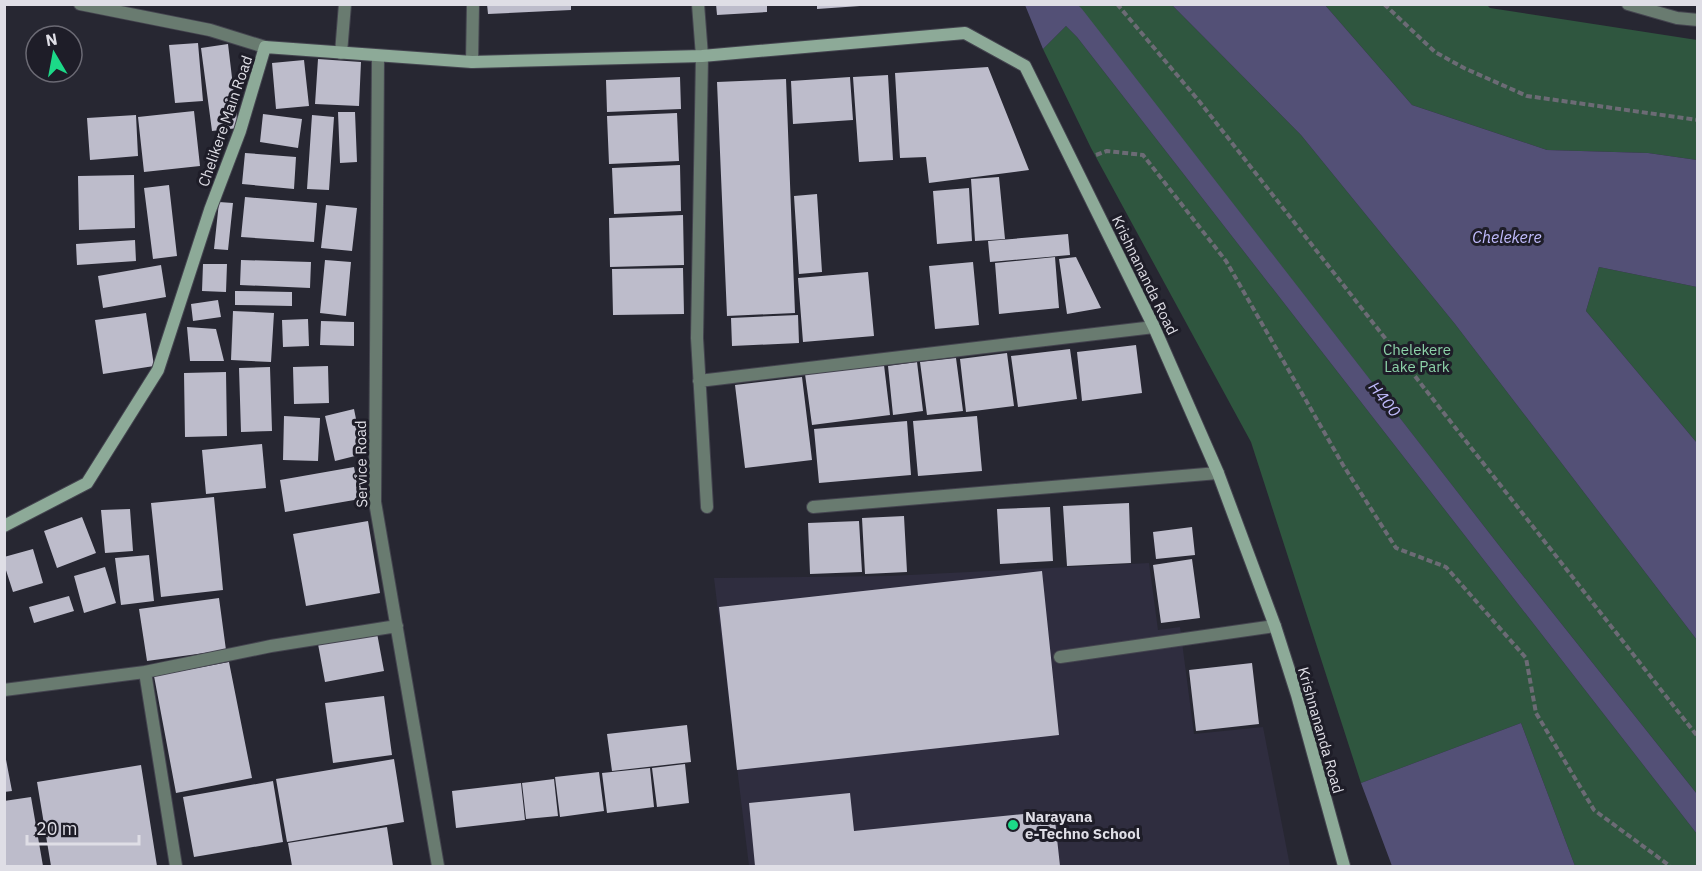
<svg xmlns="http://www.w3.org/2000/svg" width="1702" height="871" viewBox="0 0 1702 871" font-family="'IBM Plex Sans',sans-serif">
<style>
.built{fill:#2f2d3f}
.green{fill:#2f563f}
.water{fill:#535076}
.building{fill:#bdbccb}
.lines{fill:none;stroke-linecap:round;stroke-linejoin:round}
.lane-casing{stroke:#44444f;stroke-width:14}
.street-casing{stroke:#44444f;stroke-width:14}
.secondary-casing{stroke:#44444f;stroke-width:14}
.path{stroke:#6c6b75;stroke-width:4;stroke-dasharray:6 3;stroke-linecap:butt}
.lane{stroke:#697b70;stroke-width:12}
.street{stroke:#697b70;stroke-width:12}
.secondary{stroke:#8daa98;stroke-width:12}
.poi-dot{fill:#1cd988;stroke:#1e1d28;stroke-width:2}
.labels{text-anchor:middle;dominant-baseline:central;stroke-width:6;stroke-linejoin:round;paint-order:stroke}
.street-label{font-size:15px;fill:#dfdee6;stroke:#1e1d28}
.park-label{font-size:15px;fill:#8dd3a9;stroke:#1e1d28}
.poi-label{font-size:15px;font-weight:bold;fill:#dfdee6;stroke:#1e1d28;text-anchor:start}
.water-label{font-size:16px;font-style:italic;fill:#c0bbfd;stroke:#1e1d28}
</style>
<rect width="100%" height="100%" fill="#272732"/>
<path class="built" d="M 1149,563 L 1158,630 L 1180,627 L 1194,734 L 1263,727 L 1290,866 L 749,866 L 714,578 L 890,576 Z"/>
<path class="green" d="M 1078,5 L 1172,5 L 1301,135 L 1455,324 L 1697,640 L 1697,794 L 1501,548 Z
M 1325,5 L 1487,5 L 1490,8 L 1697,40 L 1697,160 L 1648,153 L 1547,150 L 1412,105 Z
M 1066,26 L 1077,37 L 1697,834 L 1697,866 L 1575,866 L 1521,723 L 1361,783 L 1251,442 L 1091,148 L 1043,49 Z
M 1599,267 L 1697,287 L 1697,443 L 1586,311 Z"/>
<path class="water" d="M 1025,5 L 1078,5 L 1082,9 L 1501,548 L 1697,794 L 1697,834 L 1077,37 L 1066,26 L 1043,49 Z
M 1172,5 L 1325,5 L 1412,105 L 1547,150 L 1648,153 L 1697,160 L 1697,287 L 1599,267 L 1586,311 L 1697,443 L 1697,640 L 1455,324 L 1301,135 Z
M 1521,723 L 1575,866 L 1392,866 L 1361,783 Z"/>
<path class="building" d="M 487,4 L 571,4 L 571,10 L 488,14 Z
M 716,4 L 767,4 L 767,12 L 717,15 Z
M 817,4 L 860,4 L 860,6 L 817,9 Z
M 198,43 L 203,101 L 175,103 L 169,45 Z
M 228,44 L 238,128 L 212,131 L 201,48 Z
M 318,59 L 361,62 L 359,106 L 315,104 Z
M 304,60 L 309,106 L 276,109 L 272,63 Z
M 988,67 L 1029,170 L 929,183 L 926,157 L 900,158 L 895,73 Z
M 888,75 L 893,160 L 859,162 L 853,77 Z
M 680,77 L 681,109 L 607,112 L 606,80 Z
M 850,77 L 853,120 L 793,124 L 791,81 Z
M 786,79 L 795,313 L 727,316 L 717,82 Z
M 194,111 L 200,166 L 144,172 L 138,117 Z
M 338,112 L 355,112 L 357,162 L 340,163 Z
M 677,113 L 679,161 L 609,164 L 607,116 Z
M 263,114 L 302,119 L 298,148 L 260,142 Z
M 136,115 L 138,156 L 90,160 L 87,118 Z
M 312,115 L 334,117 L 329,190 L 307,189 Z
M 245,153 L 296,157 L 294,189 L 242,184 Z
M 680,165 L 681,211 L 614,214 L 612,168 Z
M 134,175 L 135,228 L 79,230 L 78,176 Z
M 999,177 L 1005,239 L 975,241 L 971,179 Z
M 169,185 L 177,256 L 153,259 L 144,188 Z
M 969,188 L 972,241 L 937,244 L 933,191 Z
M 817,194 L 822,272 L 799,274 L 794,196 Z
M 245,197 L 317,203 L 314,242 L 241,237 Z
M 219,202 L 233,203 L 228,250 L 214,249 Z
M 326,205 L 357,208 L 352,251 L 321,248 Z
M 683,215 L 684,265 L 610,267 L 609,218 Z
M 1068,234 L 1070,255 L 990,262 L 988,241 Z
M 135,240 L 136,261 L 77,265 L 76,244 Z
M 1055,257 L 1059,308 L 999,314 L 995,263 Z
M 1076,257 L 1101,308 L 1067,314 L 1059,259 Z
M 241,260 L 311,262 L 310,288 L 240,285 Z
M 325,260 L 351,262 L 346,316 L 320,313 Z
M 973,262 L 979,325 L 935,329 L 929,266 Z
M 203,264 L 227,264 L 226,292 L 202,291 Z
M 161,265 L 166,297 L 103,308 L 98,276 Z
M 683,268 L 684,314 L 613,315 L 612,269 Z
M 868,272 L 874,336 L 803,342 L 798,278 Z
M 235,291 L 292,292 L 292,306 L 235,305 Z
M 218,300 L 221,317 L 193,321 L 191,304 Z
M 233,311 L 274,313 L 271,362 L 231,360 Z
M 146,313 L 154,366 L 103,374 L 95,320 Z
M 798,315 L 799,343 L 732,346 L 731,318 Z
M 308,319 L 309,346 L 283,347 L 282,320 Z
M 321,321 L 354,322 L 354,346 L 320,345 Z
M 187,327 L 216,329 L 224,361 L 190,361 Z
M 1136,345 L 1142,393 L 1082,401 L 1077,352 Z
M 1070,349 L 1077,399 L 1018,407 L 1011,356 Z
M 1007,353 L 1014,406 L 966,412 L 960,359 Z
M 956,358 L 963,411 L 927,415 L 920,362 Z
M 917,362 L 923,411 L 893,415 L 888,366 Z
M 884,365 L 890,415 L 812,425 L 805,374 Z
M 328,366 L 329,403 L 294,404 L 293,367 Z
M 270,367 L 272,431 L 241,432 L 239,368 Z
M 226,372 L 227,436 L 185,437 L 184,373 Z
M 802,377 L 812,460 L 745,468 L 735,385 Z
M 354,409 L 363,454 L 335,461 L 325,416 Z
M 284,416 L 320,418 L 318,461 L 283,460 Z
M 977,416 L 982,471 L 918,476 L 913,421 Z
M 907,421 L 911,475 L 819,483 L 814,429 Z
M 262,444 L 266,488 L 206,494 L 202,450 Z
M 354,467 L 360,499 L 285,512 L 280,480 Z
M 214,497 L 223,590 L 161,597 L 151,503 Z
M 1129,503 L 1131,563 L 1067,566 L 1063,506 Z
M 1050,507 L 1053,561 L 1000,564 L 997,509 Z
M 130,509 L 133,551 L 105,553 L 101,510 Z
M 904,516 L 907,572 L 865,574 L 862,518 Z
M 82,517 L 96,553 L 57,568 L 44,531 Z
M 368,521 L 380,593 L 306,606 L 293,534 Z
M 859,521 L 862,572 L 810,574 L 808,523 Z
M 1192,527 L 1195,555 L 1156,559 L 1153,532 Z
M 33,549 L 43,583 L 13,592 L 4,564 L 4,557 Z
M 149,555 L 154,601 L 121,605 L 115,558 Z
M 1192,559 L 1200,618 L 1161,623 L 1153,565 Z
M 105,567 L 116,603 L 84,613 L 74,576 Z
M 1042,571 L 1059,735 L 737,770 L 719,607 Z
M 69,596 L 74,611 L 34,623 L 29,607 Z
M 219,598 L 226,650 L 147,661 L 139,609 Z
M 377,633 L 384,671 L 325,682 L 318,644 Z
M 229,662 L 252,778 L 176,793 L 154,676 Z
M 1252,663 L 1259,724 L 1196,731 L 1189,670 Z
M 384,696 L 392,755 L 333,763 L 325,703 Z
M 687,725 L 691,762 L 612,771 L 607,734 Z
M 4,749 L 12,791 L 4,792 Z
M 394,759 L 404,822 L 287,842 L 276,779 Z
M 685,764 L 689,803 L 657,807 L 652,768 Z
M 141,765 L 157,866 L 51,866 L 37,782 Z
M 650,768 L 654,807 L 607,813 L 602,773 Z
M 599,772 L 604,811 L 560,817 L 555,777 Z
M 554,779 L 558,816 L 526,819 L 522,783 Z
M 273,781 L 283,842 L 194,857 L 183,797 Z
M 521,783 L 525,820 L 456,828 L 452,791 Z
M 850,793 L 854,831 L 1054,811 L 1060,866 L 755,866 L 749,803 Z
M 31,797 L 43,866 L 4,866 L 4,801 Z
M 387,827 L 393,866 L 292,866 L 288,843 Z"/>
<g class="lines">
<defs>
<path id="lane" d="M 1060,657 L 1275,626"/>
<path id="street" d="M 80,4 L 210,30 L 265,47
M 698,4 L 702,56 L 697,338 L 707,507
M 1628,4 L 1677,18 L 1698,20
M 341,53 L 345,4
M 378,56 L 375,502 L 438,866
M 472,62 L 473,4
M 699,381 L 1154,327
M 813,507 L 1218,473
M 145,672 L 271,646 L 397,626
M 4,690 L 145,672 L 176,866"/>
<path id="secondary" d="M 4,526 L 87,483 L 158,370 L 210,210 L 240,131 L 265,47 L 472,62 L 702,56 L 965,33 L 1025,66 L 1154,327 L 1218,473 L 1275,626 L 1297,695 L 1344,866"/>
</defs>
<use href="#lane" class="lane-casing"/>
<use href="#street" class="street-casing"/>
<use href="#secondary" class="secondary-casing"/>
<path class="path" d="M 1117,4 L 1199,101 L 1698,737
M 1384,4 L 1435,52 L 1464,68 L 1527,96 L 1698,120
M 1096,155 L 1107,151 L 1143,155 L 1226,261 L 1343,465 L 1396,548 L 1446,567 L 1526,658 L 1536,713 L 1594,810 L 1670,866"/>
<use href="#lane" class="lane"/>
<use href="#street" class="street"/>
<use href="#secondary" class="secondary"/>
</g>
<circle class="poi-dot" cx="1013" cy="825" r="6"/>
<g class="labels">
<g class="street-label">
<text transform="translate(225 121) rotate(-71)">Chelikere Main Road</text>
<text transform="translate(1145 275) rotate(64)">Krishnananda Road</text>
<text transform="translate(361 464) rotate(-91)">Service Road</text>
<text transform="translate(1321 730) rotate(74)">Krishnananda Road</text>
</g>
<g class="park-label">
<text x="1417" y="349">Chelekere<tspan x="1417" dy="17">Lake Park</tspan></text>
</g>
<g class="poi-label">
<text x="1025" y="816">Narayana<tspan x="1025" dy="17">e-Techno School</tspan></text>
</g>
<g class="water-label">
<text x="1507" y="237">Chelekere</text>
<text transform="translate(1385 399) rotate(51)">H400</text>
</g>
</g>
<rect width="1702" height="871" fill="none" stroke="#dfdee6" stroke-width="12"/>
<g transform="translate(54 54) rotate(350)"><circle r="28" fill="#1e1d28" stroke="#6b6a74" stroke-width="1.5"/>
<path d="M0-4.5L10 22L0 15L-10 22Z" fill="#1cd988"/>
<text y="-9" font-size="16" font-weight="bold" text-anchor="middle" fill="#dfdee6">N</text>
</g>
<path d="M27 835v9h112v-9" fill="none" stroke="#dfdee6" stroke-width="3"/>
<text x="36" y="835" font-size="18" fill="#dfdee6" stroke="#1e1d28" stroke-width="4.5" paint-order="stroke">20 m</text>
</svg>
